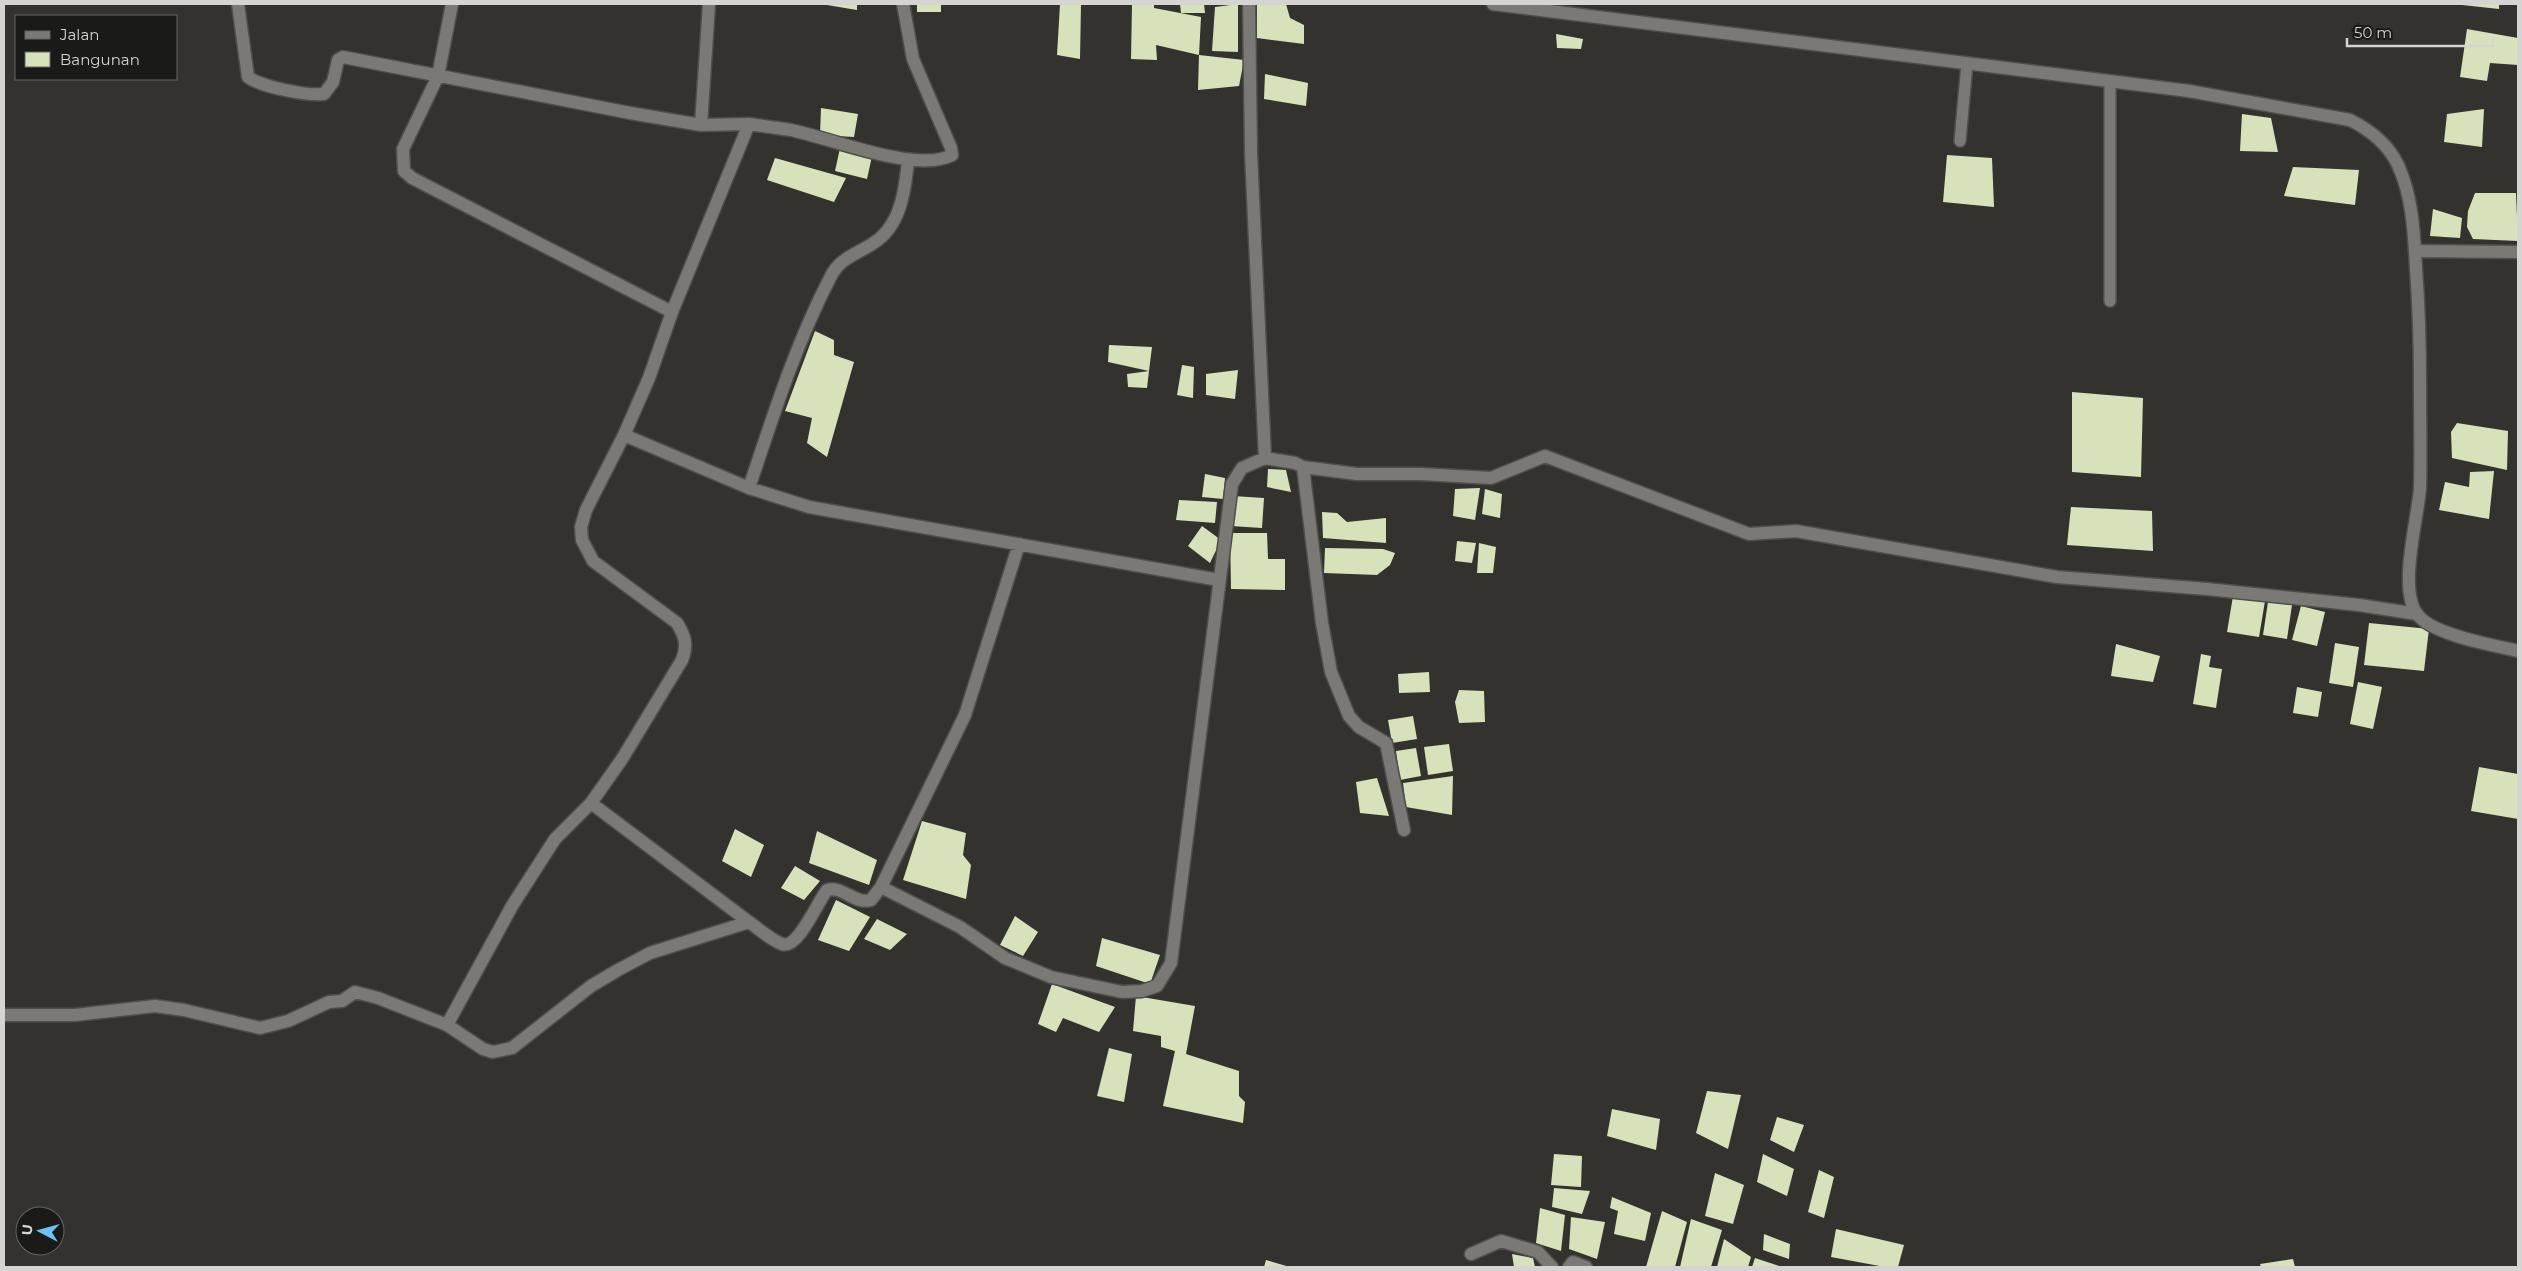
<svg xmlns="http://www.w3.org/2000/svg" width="2522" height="1271" viewBox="0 0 2522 1271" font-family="Montserrat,sans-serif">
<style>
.building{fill:#d7e2bb}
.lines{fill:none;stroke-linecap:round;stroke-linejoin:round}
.lane-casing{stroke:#4f4e4b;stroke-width:14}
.street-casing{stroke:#4f4e4b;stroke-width:15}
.secondary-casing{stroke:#4f4e4b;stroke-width:15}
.lane{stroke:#7b7975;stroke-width:11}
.street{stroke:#7b7975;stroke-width:12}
.secondary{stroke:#7b7975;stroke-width:12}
</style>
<rect width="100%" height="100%" fill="#33322e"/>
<path class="building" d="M 827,4 L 857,4 L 857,10 L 827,5 Z
M 917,4 L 941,4 L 941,12 L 917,12 Z
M 1060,4 L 1081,4 L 1080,59 L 1057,55 Z
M 1132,4 L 1154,4 L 1154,8 L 1201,17 L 1199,55 L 1156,45 L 1157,60 L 1131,59 Z
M 1180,4 L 1204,4 L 1205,13 L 1181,13 Z
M 1238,4 L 1238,52 L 1212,51 L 1215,7 Z
M 1257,4 L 1286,4 L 1290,18 L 1304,25 L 1304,44 L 1257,38 Z
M 2453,4 L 2499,4 L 2499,9 Z
M 2467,29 L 2518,38 L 2518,65 L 2490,63 L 2487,81 L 2460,77 Z
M 1556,34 L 1583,39 L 1581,49 L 1557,48 Z
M 1199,55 L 1244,60 L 1239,86 L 1198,90 Z
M 1265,74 L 1308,83 L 1306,106 L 1264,99 Z
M 821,108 L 858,114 L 854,137 L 820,135 Z
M 2484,109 L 2482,147 L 2444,142 L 2447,114 Z
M 2242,114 L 2271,118 L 2278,152 L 2240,151 Z
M 840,148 L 872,156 L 867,179 L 835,171 Z
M 1947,155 L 1992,158 L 1994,207 L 1943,202 Z
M 775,158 L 846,178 L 834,202 L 767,180 Z
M 2293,167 L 2359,170 L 2355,205 L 2284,196 Z
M 2475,193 L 2516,193 L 2518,241 L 2473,239 L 2467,227 L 2468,211 Z
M 2433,209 L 2462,218 L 2460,238 L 2430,236 Z
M 815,331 L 834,340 L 834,355 L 854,362 L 827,457 L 807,443 L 812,418 L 785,411 Z
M 1109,345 L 1152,347 L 1149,371 L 1108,362 Z
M 1182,365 L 1194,367 L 1193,398 L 1177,395 Z
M 1238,370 L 1235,399 L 1206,395 L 1206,374 Z
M 1149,371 L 1147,388 L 1128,387 L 1127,374 Z
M 2072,392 L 2143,398 L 2141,477 L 2072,472 Z
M 2457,423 L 2508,431 L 2507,470 L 2452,458 L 2451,432 Z
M 1268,469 L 1286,470 L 1291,492 L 1267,487 Z
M 2494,471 L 2489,519 L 2439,510 L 2445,482 L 2469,487 L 2470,472 Z
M 1205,474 L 1225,478 L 1223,499 L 1202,497 Z
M 1480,488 L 1475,520 L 1453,516 L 1455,489 Z
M 1485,489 L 1502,494 L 1500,518 L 1482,514 Z
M 1233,496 L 1264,498 L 1262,528 L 1231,526 Z
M 1179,500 L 1217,502 L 1215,523 L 1176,520 Z
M 2071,507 L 2152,511 L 2153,551 L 2067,545 Z
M 1322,512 L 1337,513 L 1347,522 L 1386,518 L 1386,543 L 1323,538 Z
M 1202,526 L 1221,540 L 1210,563 L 1188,546 Z
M 1230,533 L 1267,533 L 1268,559 L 1285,559 L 1285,590 L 1231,589 Z
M 1457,541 L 1476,543 L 1472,563 L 1455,561 Z
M 1479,543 L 1496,547 L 1493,573 L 1477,573 Z
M 1325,548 L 1383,549 L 1395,553 L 1390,565 L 1377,575 L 1324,573 Z
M 2233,596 L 2265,601 L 2259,637 L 2227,632 Z
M 2268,602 L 2292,605 L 2287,639 L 2263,635 Z
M 2301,606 L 2325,612 L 2317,646 L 2292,640 Z
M 2369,623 L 2429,629 L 2424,671 L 2364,665 Z
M 2335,643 L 2359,647 L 2353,687 L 2329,683 Z
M 2116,644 L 2160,656 L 2153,682 L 2111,676 Z
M 2201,654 L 2211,656 L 2209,667 L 2222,669 L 2216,708 L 2193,704 Z
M 1429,672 L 1430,692 L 1399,693 L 1398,674 Z
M 2358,682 L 2382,687 L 2373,729 L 2350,724 Z
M 2297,687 L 2322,692 L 2318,717 L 2293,713 Z
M 1459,690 L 1484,691 L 1485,722 L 1459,723 L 1455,702 Z
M 1413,716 L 1417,739 L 1392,743 L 1388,720 Z
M 1449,744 L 1453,771 L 1428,775 L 1424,747 Z
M 1416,748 L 1421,776 L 1400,780 L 1396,751 Z
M 2479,767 L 2518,774 L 2518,819 L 2471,811 Z
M 1453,776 L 1452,815 L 1406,807 L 1403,783 Z
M 1377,778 L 1389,816 L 1360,813 L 1356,782 Z
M 922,821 L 966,833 L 963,855 L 971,865 L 966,899 L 903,880 Z
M 735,829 L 764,845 L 751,877 L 722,861 Z
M 817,831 L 877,860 L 869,885 L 809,863 Z
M 795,866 L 820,881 L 804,900 L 781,888 Z
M 836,900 L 870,917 L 849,951 L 818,940 Z
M 1015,916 L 1038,932 L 1023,956 L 1000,945 Z
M 877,919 L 907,934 L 890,950 L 864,939 Z
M 1102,938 L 1160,955 L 1150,984 L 1096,966 Z
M 1052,984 L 1115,1007 L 1099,1032 L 1063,1018 L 1056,1032 L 1038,1024 Z
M 1136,996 L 1195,1006 L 1186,1054 L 1239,1071 L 1239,1096 L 1245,1102 L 1243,1123 L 1163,1106 L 1175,1051 L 1161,1047 L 1161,1036 L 1133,1031 Z
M 1109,1048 L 1132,1054 L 1124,1102 L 1097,1096 Z
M 1707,1091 L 1741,1095 L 1728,1149 L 1696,1133 Z
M 1612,1109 L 1660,1119 L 1656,1150 L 1607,1136 Z
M 1777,1117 L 1804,1125 L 1794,1152 L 1770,1140 Z
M 1554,1154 L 1582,1156 L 1581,1187 L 1551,1185 Z
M 1763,1154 L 1794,1169 L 1787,1196 L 1757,1182 Z
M 1819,1170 L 1834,1177 L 1824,1218 L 1808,1212 Z
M 1715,1173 L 1744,1185 L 1733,1224 L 1705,1216 Z
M 1554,1188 L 1590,1191 L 1582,1214 L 1552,1207 Z
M 1612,1197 L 1651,1213 L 1645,1241 L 1614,1234 L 1618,1211 L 1610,1208 Z
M 1540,1208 L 1565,1215 L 1561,1251 L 1536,1243 Z
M 1662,1211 L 1687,1222 L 1675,1267 L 1646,1267 Z
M 1571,1217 L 1605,1222 L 1597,1259 L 1569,1249 Z
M 1691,1219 L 1722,1230 L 1711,1267 L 1680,1267 Z
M 1836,1229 L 1904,1245 L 1898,1267 L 1885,1267 L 1831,1257 Z
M 1764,1234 L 1790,1244 L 1789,1259 L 1763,1250 Z
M 1724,1239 L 1751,1257 L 1748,1267 L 1717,1267 Z
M 1512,1254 L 1533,1258 L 1535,1267 L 1514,1267 Z
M 1755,1258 L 1782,1267 L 1752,1267 Z
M 2293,1259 L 2295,1267 L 2261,1267 L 2260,1264 Z
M 1266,1260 L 1290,1267 L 1264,1267 Z"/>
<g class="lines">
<defs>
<path id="lane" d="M 1960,141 L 1967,64
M 2110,301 L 2110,81"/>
<path id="street" d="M 238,4 L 248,77 C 261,87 308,96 324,94 L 333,82 L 338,60 L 343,57 L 630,113 L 701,125 L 749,124 L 672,312 L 649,378 L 624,435 L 586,510 L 581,527 L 582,540 L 593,561 L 677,623 C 685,636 688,645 682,660 L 622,759 L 591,803 L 555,839 L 512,906 L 447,1025
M 452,4 L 438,76 L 403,149 L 404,171 L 412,178 L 672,312
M 1249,4 L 1251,153 L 1265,458 L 1295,463 L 1303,467 L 1357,474 L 1421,474 L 1491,478 L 1545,456 L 1749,534 L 1796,531 L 2057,577 L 2207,589 L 2359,605 L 2417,614
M 749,124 C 763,126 777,128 791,130 C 830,138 917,174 952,155 L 951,148 L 913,59 L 903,4
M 701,125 L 709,4
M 2415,251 L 2518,252
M 624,435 L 749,488 L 809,507 L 1219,580
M 1303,467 L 1322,623 L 1331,672 L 1349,716 L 1359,727 L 1386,743 L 1404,830
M 749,488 C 773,416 796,343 831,276 C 840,258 857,254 872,244 C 901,227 905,190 908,161
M 591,803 L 749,922
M 881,887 L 960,927 L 1005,958 L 1051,977 L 1122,992 L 1142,991 L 1157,986 L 1171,963 L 1232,484 L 1242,468 L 1265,458
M 4,1015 L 75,1015 L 155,1006 L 184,1010 L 260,1028 L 288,1021 L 329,1002 L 342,1001 L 355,992 L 378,998 L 447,1025 L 483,1049 L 493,1052 L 512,1048 L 591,986 L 618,970 L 650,953 L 749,922 C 759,929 771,940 782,944 C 798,950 818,901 827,890 C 842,885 855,905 871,900 L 881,887 L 965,715 L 1019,544
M 1471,1254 L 1501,1241 L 1538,1252 L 1552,1267
M 1569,1267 L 1573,1262 L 1586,1267"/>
<path id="secondary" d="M 1493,4 L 2189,91 L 2350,120 C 2370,130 2388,144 2398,165 C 2413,198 2414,234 2416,269 C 2419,308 2420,347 2420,386 C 2420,420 2421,454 2420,488 C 2418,518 2398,589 2417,614 C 2432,635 2493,645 2518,651"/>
</defs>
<use href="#lane" class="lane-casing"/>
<use href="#street" class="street-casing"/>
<use href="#secondary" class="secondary-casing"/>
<use href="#lane" class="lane"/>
<use href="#street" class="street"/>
<use href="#secondary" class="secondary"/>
</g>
<rect width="2522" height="1271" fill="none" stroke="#d5d4d2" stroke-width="10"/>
<rect x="15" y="15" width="162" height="65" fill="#1a1a18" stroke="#656462"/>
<rect x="25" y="31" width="25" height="8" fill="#7b7975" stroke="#656462"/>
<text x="60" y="40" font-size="15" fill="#d5d4d2">Jalan</text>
<rect x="25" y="52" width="25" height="15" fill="#d7e2bb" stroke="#656462"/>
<text x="60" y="65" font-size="15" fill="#d5d4d2">Bangunan</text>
<g transform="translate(40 1231) rotate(276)"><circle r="24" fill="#1a1a18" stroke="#656462"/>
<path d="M0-4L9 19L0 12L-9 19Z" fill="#6dc2f3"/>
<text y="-8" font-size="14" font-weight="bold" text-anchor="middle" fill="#d5d4d2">U</text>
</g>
<path d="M2347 38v8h146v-8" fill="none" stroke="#d5d4d2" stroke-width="2.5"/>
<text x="2354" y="38" font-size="15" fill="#d5d4d2" stroke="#1a1a18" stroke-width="4" paint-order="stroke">50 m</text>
</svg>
